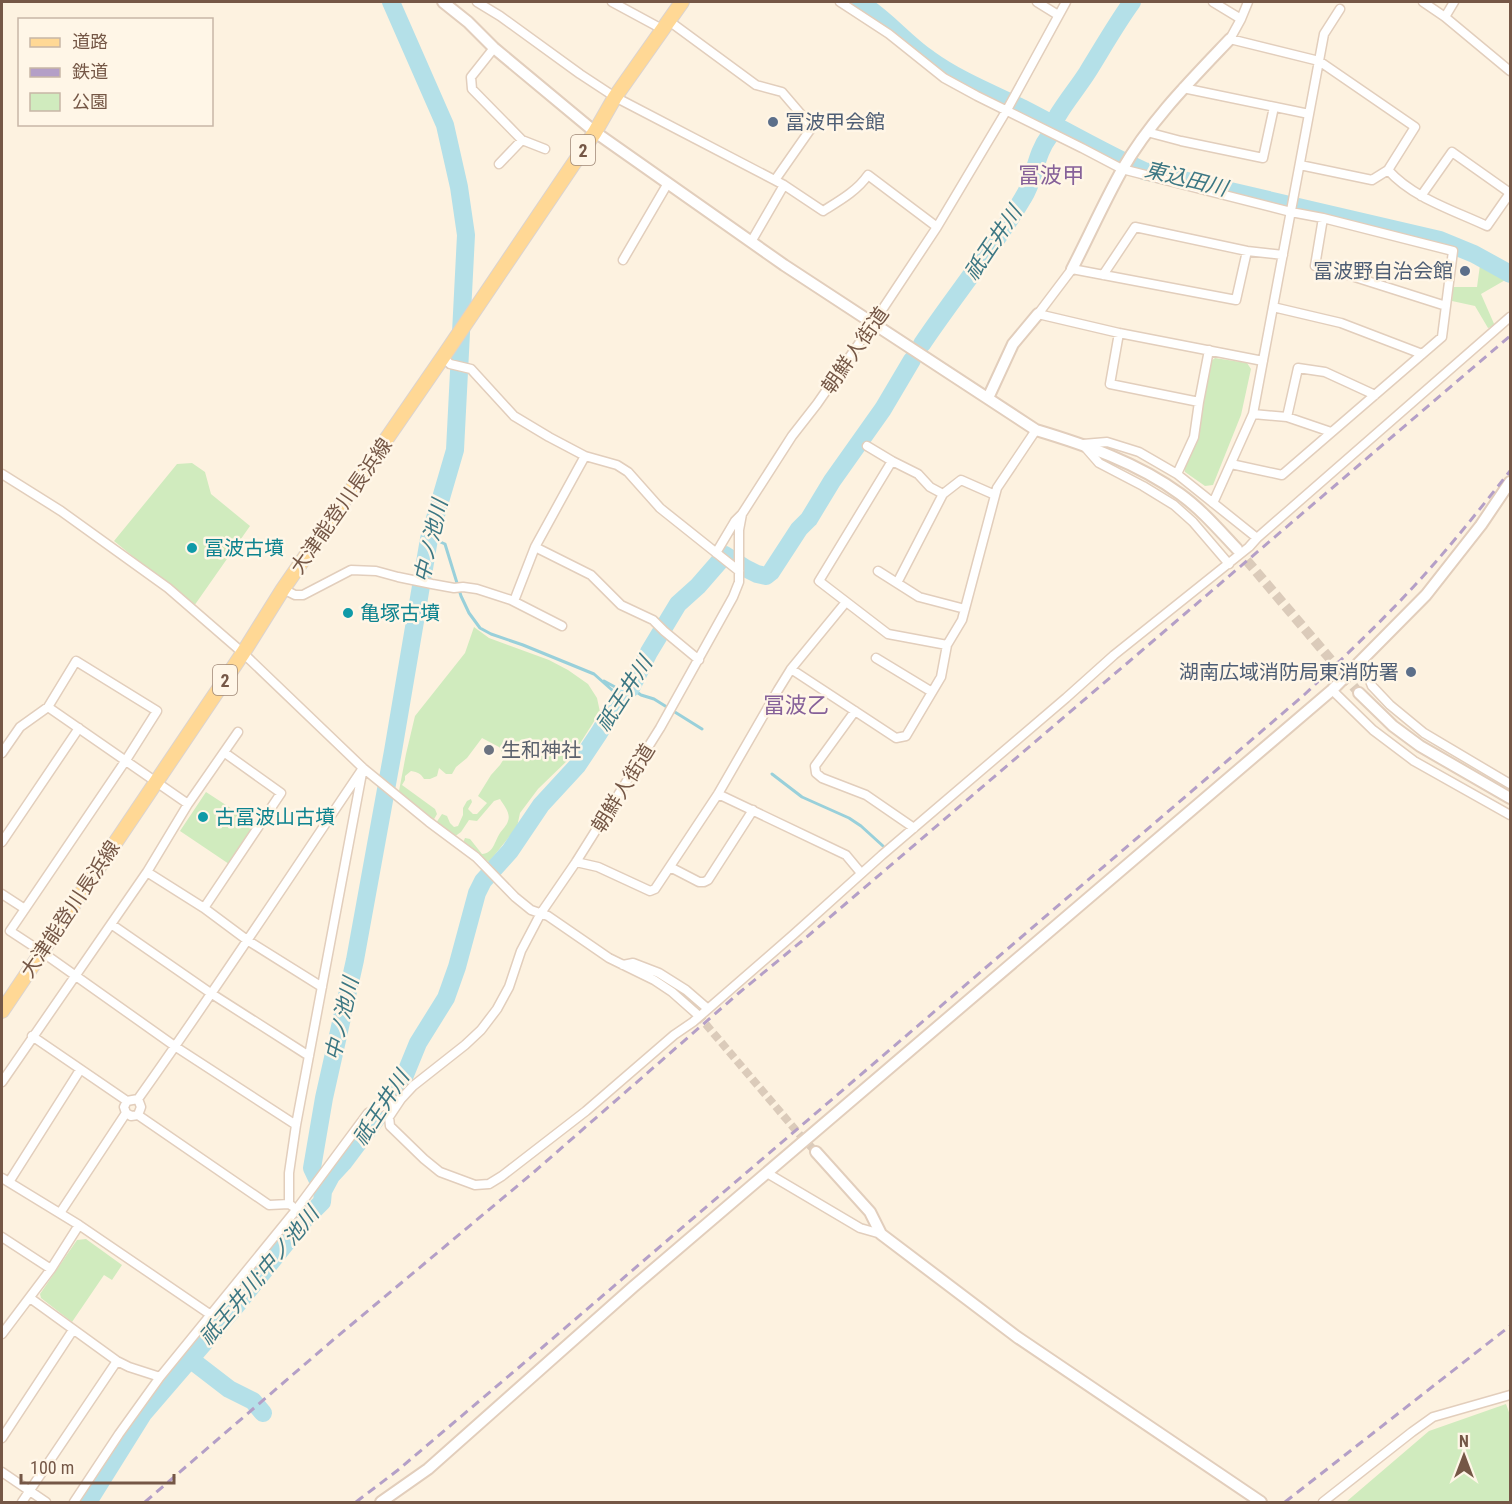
<svg xmlns="http://www.w3.org/2000/svg" width="1512" height="1504" font-family="'Roboto Condensed','Noto Sans JP',sans-serif">
	<rect width="100%" height="100%" fill="#fdf2e0"/>
	<path fill="#d0ebbe" d="M1480,265L1507,279L1481,294L1495,326L1488,328L1475,306L1452,301L1453,287H1477Z
		M1215,358L1247,363L1251,369L1241,415L1213,485L1205,486L1185,472L1184,464L1210,362Z
		M192,463L205,472L211,494L250,526L194,606L114,541L177,464Z
		M474,627L489,638L549,660L568,670L588,684L597,698L600,712L572,756L538,789L520,813L517,827L489,862L462,845L465,838L470,839L482,854C494,853 494,842 500,833C502,830 507,825 508,821C511,813 504,806 500,799L494,801L477,821L469,820L461,832L454,837L436,823L442,814L447,816L450,823L454,827L458,826L463,815V808L467,801L471,799L472,802L468,809L473,814H477L487,803L478,796L491,775L500,765L505,757L499,747L482,738L467,758L456,767L452,774H446L439,768L437,776L430,779H424C421,774 418,772 411,771L405,776V780L402,785L435,809L437,814L433,821L403,798L399,791L406,754L415,716L465,653Z
		M206,792L255,824L229,864L180,831Z
		M86,1239L122,1265L112,1280L104,1275L72,1322L41,1298L40,1294L77,1240Z
		M1506,1404L1510,1415V1502H1346L1429,1431Z"/>
	<g fill="none" stroke-linecap="round" stroke-linejoin="round">
		<path stroke="#99d0da" stroke-width="3" d="M429,539L436,540L445,544L461,596L469,613L480,628L491,634L523,645L594,674L612,690L622,694
			M604,681L615,687L618,691
			M631,688L641,695L654,699L702,729
			M772,774L802,797L849,818L861,826L883,846"/>
		<path stroke="#b4e0e8" stroke-width="18" d="M859,2C885,17 904,42 929,59C958,80 991,93 1022,108C1063,129 1102,152 1144,171L1440,240L1474,254L1510,274
			M1058,115C1067,100 1078,87 1087,73C1102,49 1116,24 1132,2
			M922,344C955,295 993,249 1023,198C1036,178 1034,156 1050,135
			M323,1191L312,1168L324,1098L355,960L393,751L429,539L455,450L466,235L459,187L445,125L391,2
			M190,1359L229,1389L253,1401L263,1413
			M88,1502L143,1414L236,1306L306,1218L322,1202L323,1191L331,1176L343,1163L400,1087L418,1043L446,998L457,967L477,893L483,881L510,851L541,805L577,766L599,733L622,694L631,688L649,652L678,604L698,586L725,555L745,568L757,574L766,576L771,572L799,529L809,519L832,481L883,409L912,360"/>
		<path stroke="#dbcbba" stroke-width="8" stroke-dasharray="8 4" stroke-linecap="butt" d="M698,1015L799,1134L816,1152"/>
		<path stroke="#dbcbba" stroke-width="10" stroke-dasharray="10 5" stroke-linecap="butt" d="M1237,549L1359,693"/>
		<defs>
			<path id="minor" d="M477,2L500,16L580,74L615,97L784,185L823,211C839,201 857,191 868,175L937,227
				M612,2L662,29
				M840,2L889,34L944,78L977,96L1082,148L1122,169L1291,212L1323,218L1453,251L1442,337L1282,475L1231,464
				M1037,2L1058,15
				M1213,2L1241,19
				M1248,2L1241,19L1230,39L1319,61L1415,127L1388,170C1413,198 1453,210 1487,226L1510,193L1452,152L1421,196
				M1423,2L1445,17L1510,71
				M1445,17L1454,2
				M669,21L756,85L782,92L812,127L775,180
				M494,48L471,77L472,89L522,140L545,149
				M1183,88L1309,114
				M1147,132L1181,141L1263,158L1274,107
				M499,164L522,140
				M1300,165L1372,180L1388,170
				M1323,218L1315,266L1339,272L1446,306
				M751,242L784,185
				M1247,251L1236,300L1072,269L1038,314L1119,333L1263,361
				M623,260L668,183
				M1103,275L1135,227L1247,251L1283,255
				M1273,307L1341,323L1422,354
				M1119,333L1110,384L1199,402L1209,350
				M443,357L450,364L471,369L514,416L549,437L585,456L617,465L628,472L660,508L739,571
				M1253,414L1287,417L1331,432
				M1287,417L1298,368L1325,372L1375,395
				M1083,444L1107,442L1139,452L1177,474L1257,538
				M867,446L892,461
				M1085,447L1099,463L1143,486L1174,505L1193,522L1229,564
				M2,474L61,511L168,588L243,653L363,768L429,822L476,857L515,897L531,910L548,916L609,958L654,980L672,992L698,1015
				M1177,474L1194,437L1199,402
				M943,494L930,487L918,474L892,461L819,581L888,634L947,645L962,620L997,488L1036,430
				M1213,503L1253,414L1324,34L1340,9
				M535,547L585,456
				M716,553L735,521L742,514
				M878,571L919,597L965,609
				M897,583L943,494L961,480L995,495
				M283,589L295,595H303L351,570L376,571L398,577L432,584L454,588L463,587L477,589L511,600L562,626
				M514,601L535,547L591,575L621,605L653,620L664,631L699,660
				M876,658L932,692
				M1362,660L1372,686L1390,705L1424,733L1510,784
				M791,669L896,738L906,736L941,677L947,645
				M1332,690L1373,730L1414,761L1510,815
				M48,707L76,661L157,711L126,760L10,931L42,952L176,1047L296,1125
				M855,711L815,766L816,773L822,778L866,795L914,828
				M2,753L20,727L48,707L188,804
				M718,794L846,855L861,873
				M2,842L79,728
				M576,862L598,867L650,891L655,889L718,794L778,690L791,669L846,602
				M670,867L699,882H704L708,880L753,810
				M147,872L204,908L247,940L322,987
				M2,894L25,909
				M204,908L281,793L225,753
				M111,924L212,994L309,1056
				M623,965L633,963L659,973L686,990L708,1009
				M32,1036L127,1101
				M2,1082L147,872L188,804L238,732
				M401,1099L389,1117L390,1126L424,1159L440,1172L475,1185L489,1184L502,1176L586,1111L674,1035L693,1022L793,935L882,855L1066,698L1114,655L1249,547L1257,538L1510,317
				M126,1113L131,1116L138,1115L141,1107L138,1099
				M138,1115L269,1205L289,1204L292,1206
				M767,1173L860,1228L881,1234
				M2,1178L79,1225L211,1315
				M9,1182L80,1070
				M289,1204V1173L296,1125L362,773
				M60,1213L126,1113L124,1107L127,1101L138,1099C215,991 288,879 363,768
				M2,1237L51,1269
				M30,1298L117,1361L129,1367L160,1377
				M2,1334L51,1269L79,1225
				M2,1438L73,1330
				M2,1472L46,1502
				M22,1502L117,1361
				M74,1502L119,1434L160,1377L296,1210L368,1113L378,1108L401,1099L413,1086L465,1045L481,1030L497,1009L509,987L521,951L541,913L576,862L660,728L733,597L739,582V530L742,514L792,436L817,404L878,316L937,227L1008,108L1066,2
				M1323,1502L1412,1432L1433,1417L1510,1395"/>
			<path id="tertiary" d="M443,2L468,22L494,48L595,132L784,265L1036,430C1086,445 1138,463 1180,494C1202,510 1219,530 1237,549
				M1072,269C1089,236 1104,202 1122,170C1150,121 1191,80 1230,39
				M988,398L1013,344L1038,314
				M1359,693L1393,726L1420,746L1510,798
				M816,1152L870,1212L881,1234L1017,1337L1261,1502
				M381,1502L428,1469L633,1287L1332,690L1426,595L1481,525L1510,482"/>
			<path id="primary" d="M2,1011L243,653L283,589L443,357L595,132L615,97L682,2"/>
		</defs>
		<use href="#minor" stroke="#e2cebc" stroke-width="11"/>
		<use href="#tertiary" stroke="#e2cebc" stroke-width="14"/>
		<use href="#primary" stroke="#dbd3cf" stroke-width="16"/>
		<use href="#minor" stroke="#fff" stroke-width="8"/>
		<use href="#tertiary" stroke="#fff" stroke-width="10"/>
		<use href="#primary" stroke="#ffd895" stroke-width="14"/>
		<path stroke="#b49fc7" stroke-width="3" stroke-dasharray="9 6" stroke-linecap="butt" d="M145,1502L333,1340L534,1172L740,992L802,941L1510,336
			M356,1502L398,1470L544,1346L1304,695C1342,659 1380,623 1416,584C1449,548 1480,509 1510,471
			M1285,1502L1510,1326"/>
	</g>
	<g fill="#5c6f8a" stroke="#fff6e7" stroke-width="2">
		<circle cx="773" cy="122" r="6"/>
		<circle cx="1465" cy="271" r="6"/>
		<circle cx="1411" cy="672" r="6"/>
	</g>
	<g fill="#0f9aa8" stroke="#fff6e7" stroke-width="2">
		<circle cx="192" cy="548" r="6"/>
		<circle cx="348" cy="613" r="6"/>
		<circle cx="203" cy="817" r="6"/>
	</g>
	<circle fill="#6b7280" stroke="#fff6e7" stroke-width="2" cx="489" cy="750" r="6"/>
	<g text-anchor="middle" dominant-baseline="central" stroke-width="5" stroke-linejoin="round" paint-order="stroke">
		<g fill="#fff6e7" stroke="#9e8776" stroke-width="1.5">
			<rect x="571" y="135" width="24" height="30" rx="4.5"/>
			<rect x="213" y="665" width="24" height="30" rx="4.5"/>
		</g>
		<g font-size="18" font-weight="bold" fill="#755746">
			<text x="583" y="150">2</text>
			<text x="225" y="680">2</text>
		</g>
		<g font-size="20" fill="#4e5e75" stroke="#fff6e7" text-anchor="end">
			<text x="785" y="122" text-anchor="start">冨波甲会館</text>
			<text x="1453" y="271">冨波野自治会館</text>
			<text x="1399" y="672">湖南広域消防局東消防署</text>
		</g>
		<g font-size="20" fill="#755746" stroke="#fff6e7">
			<text transform="translate(855 350) rotate(-55)">朝鮮人街道</text>
			<text transform="translate(341 506) rotate(-55)">大津能登川長浜線</text>
			<text transform="translate(623 788) rotate(-58)">朝鮮人街道</text>
			<text transform="translate(70 909) rotate(-56)">大津能登川長浜線</text>
		</g>
		<g font-size="20" fill="#0d838f" stroke="#fff6e7" text-anchor="start">
			<text x="204" y="548">冨波古墳</text>
			<text x="360" y="613">亀塚古墳</text>
			<text x="215" y="817">古冨波山古墳</text>
		</g>
		<g font-size="20" fill="#5b616d" stroke="#fff6e7" text-anchor="start">
			<text x="501" y="750">生和神社</text>
		</g>
		<g font-size="21" font-style="italic" fill="#3c7783" stroke="#fff6e7">
			<text transform="translate(1186 179) rotate(14)">東込田川</text>
			<text transform="translate(993 243) rotate(-56)">祇王井川</text>
			<text transform="translate(431 541) rotate(-77)">中ノ池川</text>
			<text transform="translate(624 694) rotate(-57)">祇王井川</text>
			<text transform="translate(342 1019) rotate(-77)">中ノ池川</text>
			<text transform="translate(381 1108) rotate(-57)">祇王井川</text>
			<text transform="translate(259 1276) rotate(-50)">祇王井川;中ノ池川</text>
		</g>
		<g font-size="22" fill="#866199" stroke="#fff6e7">
			<text x="1051" y="175">冨波甲</text>
			<text x="796" y="705">冨波乙</text>
		</g>
	</g>
	<rect width="1512" height="1504" fill="none" stroke="#755746" stroke-width="6"/>
	<rect x="18" y="18" width="195" height="108" fill="#fff6e7" stroke="#c8b6a7" stroke-width="1.5"/>
	<rect x="30" y="38" width="30" height="9" fill="#ffd895" stroke="#c8b6a7" stroke-width="1.5"/>
	<text x="72" y="48" font-size="18" fill="#755746">道路</text>
	<rect x="30" y="68" width="30" height="9" fill="#b49fc7" stroke="#c8b6a7" stroke-width="1.5"/>
	<text x="72" y="78" font-size="18" fill="#755746">鉄道</text>
	<rect x="30" y="93" width="30" height="18" fill="#d0ebbe" stroke="#c8b6a7" stroke-width="1.5"/>
	<text x="72" y="108" font-size="18" fill="#755746">公園</text>
	<g transform="translate(1464 1456)" stroke="#fff6e7" stroke-width="4.5" paint-order="stroke">
	<path d="M0-4.5L10 22L0 15L-10 22Z" fill="#755746"/>
	<text y="-9" font-size="16" font-weight="bold" text-anchor="middle" fill="#755746">N</text>
	</g>
	<path d="M21 1474v9h153v-9" fill="none" stroke="#755746" stroke-width="3"/>
	<text x="30" y="1474" font-size="18" fill="#755746" stroke="#fff6e7" stroke-width="4.5" paint-order="stroke">100 m</text>
</svg>
